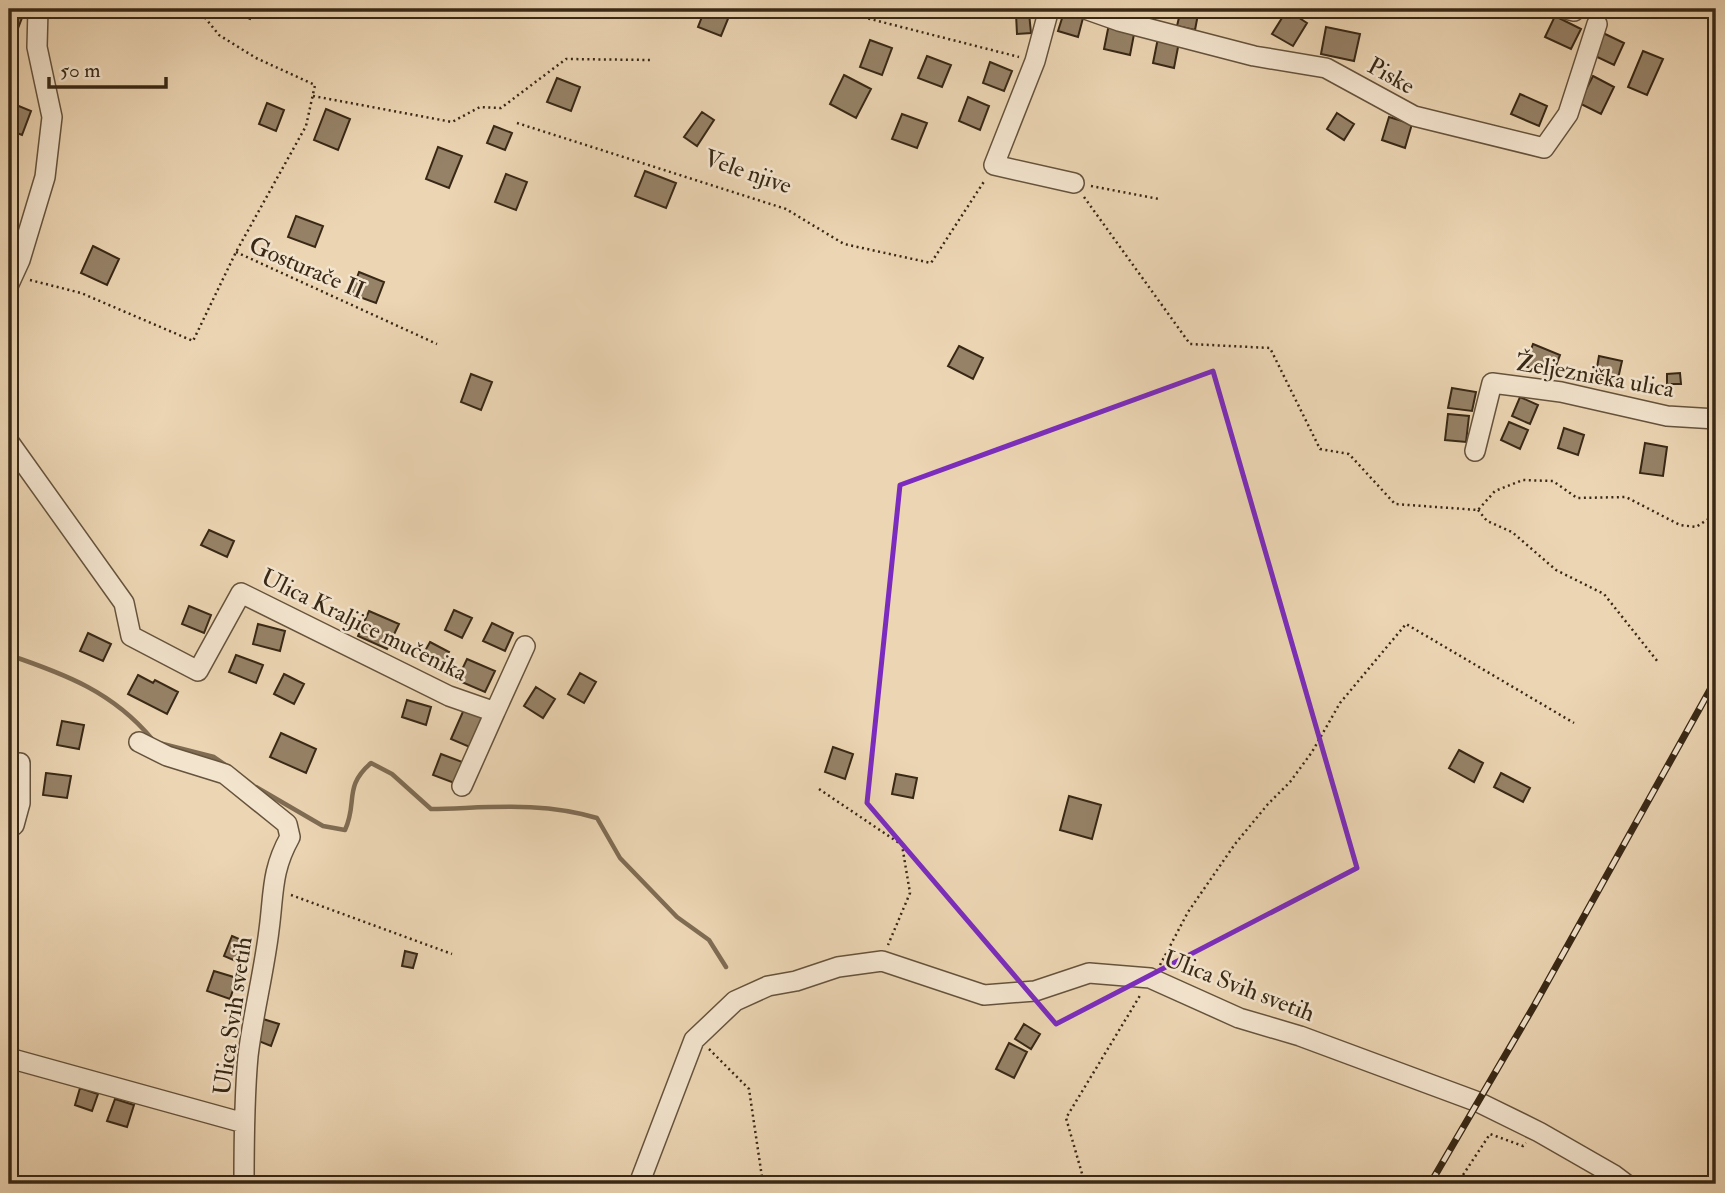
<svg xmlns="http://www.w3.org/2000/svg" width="1725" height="1193" font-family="'IM FELL Double Pica',serif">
	<rect width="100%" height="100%" fill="#ecd5b3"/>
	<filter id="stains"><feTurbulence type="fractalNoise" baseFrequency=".00286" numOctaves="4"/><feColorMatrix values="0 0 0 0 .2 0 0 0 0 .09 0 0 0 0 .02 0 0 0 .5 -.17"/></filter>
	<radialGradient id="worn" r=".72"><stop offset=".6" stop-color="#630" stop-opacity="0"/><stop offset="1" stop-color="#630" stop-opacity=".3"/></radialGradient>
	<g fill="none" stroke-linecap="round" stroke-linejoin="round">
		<path stroke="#7f6c53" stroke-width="4.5" d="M9,655C65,674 113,692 152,739
			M159,743L214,757L227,766
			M256,787L323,826L345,830C358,802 343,787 371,763L392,774L431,809C488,808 540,801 597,818L620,858L677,917L709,940L726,967"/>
	</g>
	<path fill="#968267" stroke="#382815" stroke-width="2" d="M9,9L25,10L17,31L9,28Z
		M229,9H255L250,19Z
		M705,9H732L721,36L698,27Z
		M1181,9H1199L1195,30L1177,26Z
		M1287,10L1307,23L1293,46L1272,34Z
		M1064,12L1083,18L1078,37L1058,31Z
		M1029,13L1031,33L1017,34L1016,14Z
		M1555,16L1581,29L1571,49L1545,37Z
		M1109,24L1135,29L1130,55L1104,49Z
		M1326,27L1360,34L1354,61L1321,54Z
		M1603,33L1624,43L1614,65L1593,55Z
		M1158,38L1179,42L1174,68L1153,63Z
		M870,40L892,48L882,75L860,67Z
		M1643,51L1663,59L1647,95L1628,87Z
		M927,56L951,65L942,87L918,78Z
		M990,62L1012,71L1004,91L983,83Z
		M844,75L871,89L856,118L830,104Z
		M1593,76L1614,87L1601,114L1579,103Z
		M557,78L580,87L571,111L547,102Z
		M1520,94L1547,106L1539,126L1511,114Z
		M968,97L989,106L980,130L959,121Z
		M9,102L31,111L22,135L9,130Z
		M267,103L284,110L276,131L259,124Z
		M326,109L350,119L338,150L314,140Z
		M702,112L714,120L697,146L684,137Z
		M1337,113L1354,124L1344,140L1327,129Z
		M902,114L927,123L917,148L892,139Z
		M1389,117L1412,124L1405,148L1382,140Z
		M494,126L512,133L505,150L487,143Z
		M438,147L462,156L449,188L426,179Z
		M645,171L676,183L666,208L635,196Z
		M506,174L527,182L516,210L495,202Z
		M296,216L323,226L315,247L288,237Z
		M93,246L119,259L107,285L81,273Z
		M359,272L384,282L376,303L351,294Z
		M1533,344L1560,355L1552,376L1525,366Z
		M959,346L983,358L973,379L948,366Z
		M1599,356L1622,361L1617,383L1595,379Z
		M1680,373L1681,384H1667V374Z
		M471,374L492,382L481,410L461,402Z
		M1452,388L1476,392L1472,411L1448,408Z
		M1520,397L1538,405L1530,424L1512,416Z
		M1448,414L1469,416L1466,442L1445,440Z
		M1509,422L1528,430L1520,449L1501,440Z
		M1564,428L1584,435L1578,455L1558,448Z
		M1645,443L1667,447L1663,476L1640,473Z
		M209,530L234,541L227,557L201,545Z
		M189,606L211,615L204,633L182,624Z
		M454,610L472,618L462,638L445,630Z
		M369,611L399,624L387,649L358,636Z
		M492,623L513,633L505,651L483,641Z
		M258,624L285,631L280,651L253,644Z
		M88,633L111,644L103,661L80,651Z
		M430,642L449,652L439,670L420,660Z
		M236,655L263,665L256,683L229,672Z
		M467,659L495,671L485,692L457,680Z
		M580,673L596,682L584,703L568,694Z
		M284,674L304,684L294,704L274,694Z
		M138,675L153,683L155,680L178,692L167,714L128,694Z
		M536,687L555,699L543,718L524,706Z
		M407,700L431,707L426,725L402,717Z
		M465,707L486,716L472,748L451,739Z
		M62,721L84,725L79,749L57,745Z
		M281,733L316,749L306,773L270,757Z
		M833,747L853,754L845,779L825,772Z
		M1459,750L1483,763L1474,782L1449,768Z
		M441,754L465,763L457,784L433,775Z
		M46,773L71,776L67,798L43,795Z
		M1501,773L1530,788L1523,802L1494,787Z
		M896,774L917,778L913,798L892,794Z
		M1069,796L1101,805L1092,839L1060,830Z
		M232,936L246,942L238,962L224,956Z
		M405,951L417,954L413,968L402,966Z
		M214,971L237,978L230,999L207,991Z
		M263,1019L279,1024L271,1046L256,1040Z
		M1024,1024L1040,1034L1031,1049L1015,1039Z
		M1009,1043L1027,1052L1014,1078L996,1069Z
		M80,1088L98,1094L92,1111L75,1105Z
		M115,1099L134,1105L127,1127L107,1121Z"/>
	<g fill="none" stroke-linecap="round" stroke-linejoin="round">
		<defs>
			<path id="minor" d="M1049,9L1035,61L994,165L1074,183
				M1085,9L1119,21L1254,56L1326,68L1414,116L1544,148L1568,114L1597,24
				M1566,9L1574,11
				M9,284L20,260L45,177L52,117L37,47L38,9
				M9,442L124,603L131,636L198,671L241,593L449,696L495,712L525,646
				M1475,451L1492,383L1561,392L1667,416L1716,419
				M139,742L167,756L225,774L287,824L290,837C271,871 274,893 269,930C264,972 253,1014 248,1056C244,1099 244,1142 244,1184
				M462,786L495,712
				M9,829L14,825L20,803V763
				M9,1058L244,1123
				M639,1184L694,1040L735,1001L768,986L796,981L838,967L882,961L984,995L1035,991L1089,973L1150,978L1239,1018L1300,1036L1478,1102L1539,1132L1614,1175L1626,1184"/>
		</defs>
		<use href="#minor" stroke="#65533c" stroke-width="22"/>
		<path stroke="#382815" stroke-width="2.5" stroke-dasharray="2 3.5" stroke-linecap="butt" d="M831,9L1019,57
			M313,96L452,122L480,107L501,108L566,59L651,60
			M517,123L786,209L844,244L931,263L985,180
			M1091,186L1159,199
			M1084,197L1190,344L1270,348L1320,449L1349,454L1395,504L1478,510L1495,491L1523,480L1553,481L1577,498L1626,497L1680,525L1696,527L1716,514
			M236,252L437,344
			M30,280L81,293L193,341L236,252L306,126L315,85L256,58L219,35L198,9
			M1478,510L1487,521L1512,532L1556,570L1604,594L1658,662
			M819,789L902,845L910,893L888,945
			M291,895L452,954
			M1160,965L1188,912L1235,844L1268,804L1290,782L1312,752L1340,703L1406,624L1574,723
			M709,1049L749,1089L763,1184
			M1085,1184L1066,1118L1141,994
			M1457,1184L1490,1134L1523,1146L1526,1143"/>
		<use href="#minor" stroke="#f3e4ce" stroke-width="19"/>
		<defs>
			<path id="rail" d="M1430,1184L1534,1006L1716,679"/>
		</defs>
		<use href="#rail" stroke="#382815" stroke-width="7"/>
		<use href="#rail" stroke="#f3e4ce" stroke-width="4.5" stroke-dasharray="13" stroke-linecap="butt"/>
	</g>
	<path fill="none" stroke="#7b2cbf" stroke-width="5" stroke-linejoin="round" d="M1213,371L1357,868L1056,1024L867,803L900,485Z"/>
	<g text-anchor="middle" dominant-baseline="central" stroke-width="5" stroke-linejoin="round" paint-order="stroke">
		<g font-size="24" fill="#382815" stroke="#f3e4ce">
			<text transform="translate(1391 76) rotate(29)">Piske</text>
			<text transform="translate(748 172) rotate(19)">Vele njive</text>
			<text transform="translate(307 268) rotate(23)">Gosturače II</text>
			<text transform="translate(1595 376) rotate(10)">Željeznička ulica</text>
			<text transform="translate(364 625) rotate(26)">Ulica Kraljice mučenika</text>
			<text transform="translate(1239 986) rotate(21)">Ulica Svih svetih</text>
			<text transform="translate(233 1016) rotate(-82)">Ulica Svih svetih</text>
		</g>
	</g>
	<rect width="1725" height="1193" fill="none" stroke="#ecd5b3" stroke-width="35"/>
	<rect x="10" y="10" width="1704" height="1172" fill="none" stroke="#382815" stroke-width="3.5"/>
	<rect x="18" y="18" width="1690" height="1158" fill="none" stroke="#382815" stroke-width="2"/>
	<path d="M49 77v10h117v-10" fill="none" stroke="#382815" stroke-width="3.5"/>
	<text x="60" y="77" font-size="21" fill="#382815" stroke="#f3e4ce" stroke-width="5" paint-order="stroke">50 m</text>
	<rect width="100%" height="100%" filter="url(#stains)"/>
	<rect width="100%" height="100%" fill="url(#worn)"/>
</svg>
